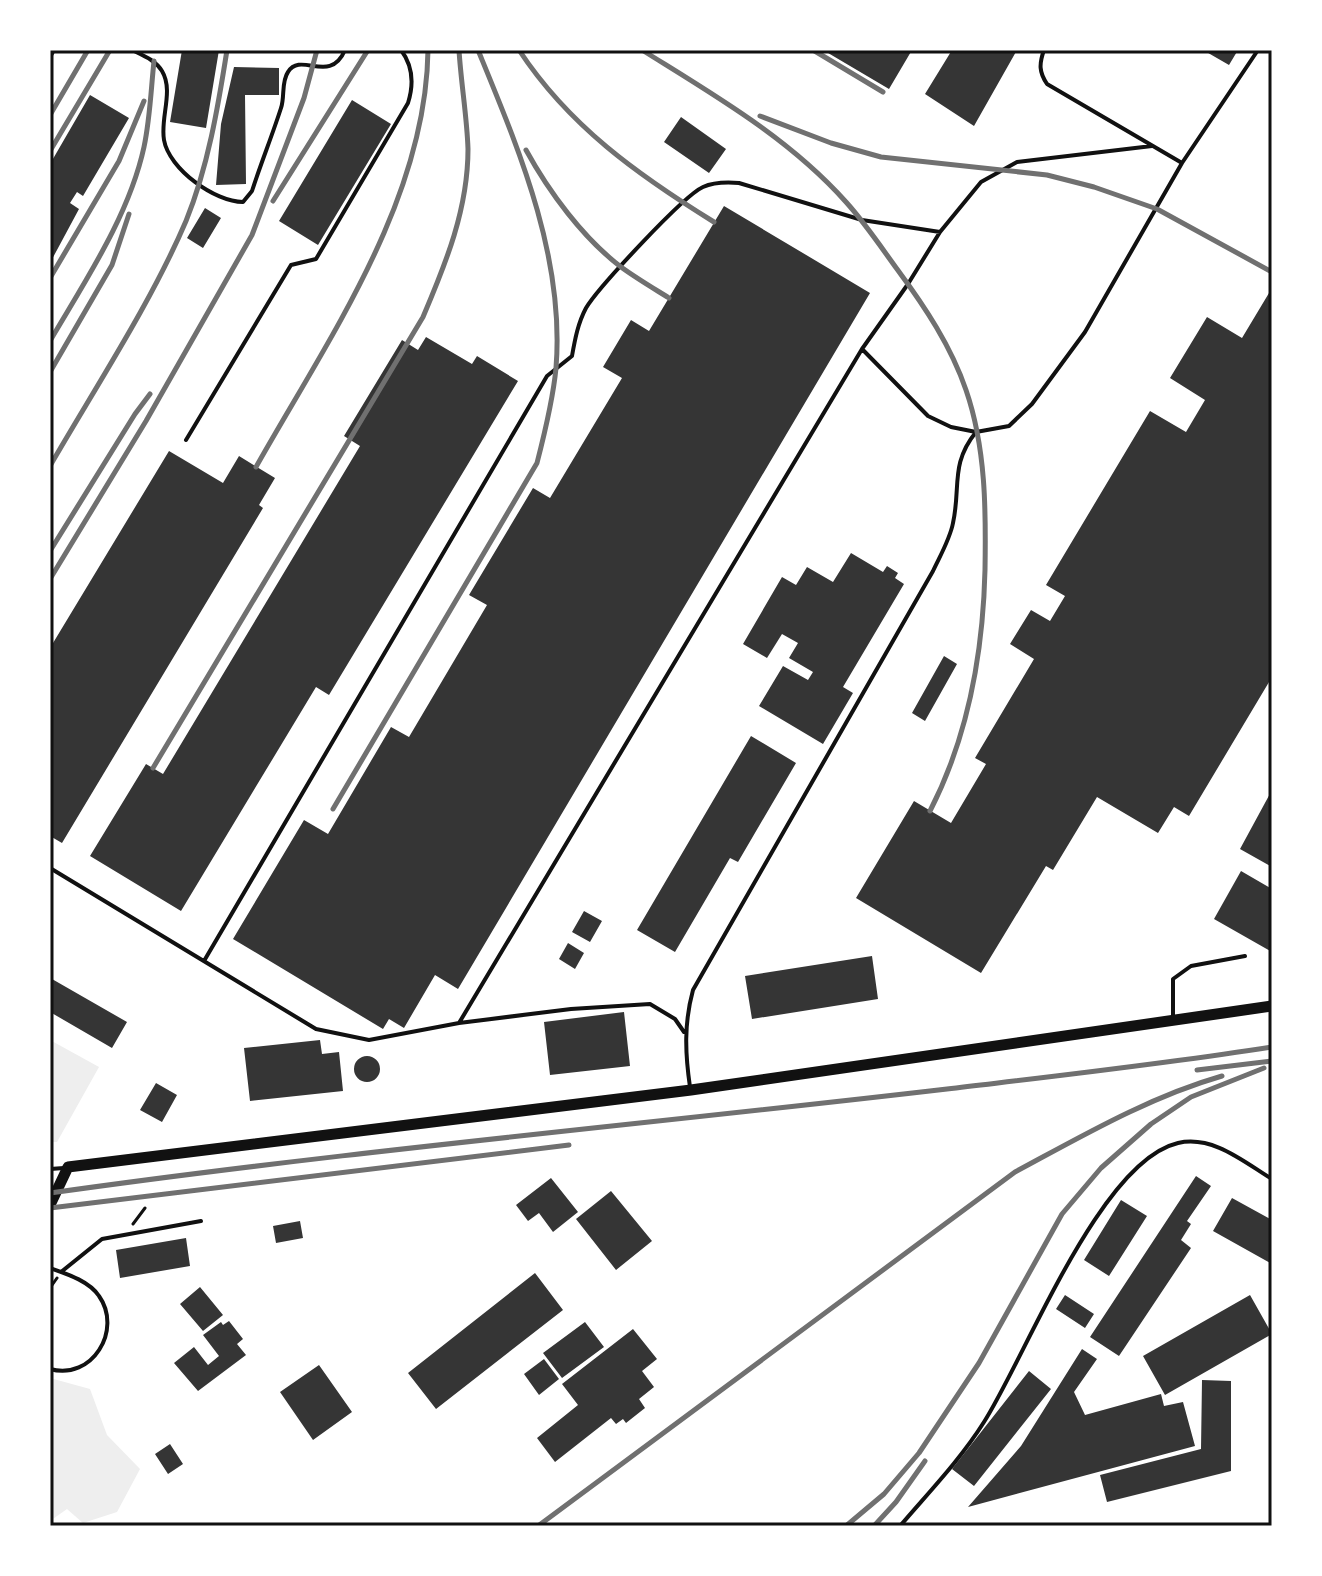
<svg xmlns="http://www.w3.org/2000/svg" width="1322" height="1576" font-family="'IBM Plex Serif',serif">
	<rect width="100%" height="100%" fill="#fff"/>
	<path fill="#eee" d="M50,1040L99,1067L57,1142H50Z
		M50,1378L90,1389L107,1435L140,1469L117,1512L83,1523L67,1509L50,1521Z"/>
	<path fill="#353535" d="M182,50H219L206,128L170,122Z
		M823,50H912L889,89Z
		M952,50H1017L974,126L925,94Z
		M1203,50H1238L1229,65Z
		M234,67L279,68V95H245L246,184L216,185L221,124Z
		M90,95L129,118L83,196L77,192L70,203L79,209L50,263V164Z
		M352,100L391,124L318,245L279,221Z
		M681,117L726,149L709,173L664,142Z
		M724,206L870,293L458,989L435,975L404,1028L389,1019L383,1029L233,939L304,820L328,834L391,727L409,737L487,605L469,595L533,488L550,498L622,378L603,367L631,320L649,331Z
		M205,208L221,218L203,248L187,238Z
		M1272,288V677L1189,816L1174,807L1158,833L1097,797L1053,870L1046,866L981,973L856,898L914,801L951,823L986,764L975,758L1034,659L1010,644L1031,610L1050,621L1065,596L1046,585L1150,411L1186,432L1205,400L1170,378L1207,317L1242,338Z
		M426,337L472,364L477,356L518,381L329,695L316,687L181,911L90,856L146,764L163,774L360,446L344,436L402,340L418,350Z
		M169,451L223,483L239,456L275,478L259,505L263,508L62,843L50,836V648Z
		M851,553L883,572L887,566L898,573L895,578L904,584L843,687L853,693L823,744L759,706L783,666L808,680L813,672L789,658L798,643L782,634L767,658L743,644L782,577L796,585L807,567L833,582Z
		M944,656L957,664L925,721L912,713Z
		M751,736L796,763L738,862L730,858L675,952L637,930Z
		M1272,790V867L1240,849Z
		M1241,871L1272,889V952L1214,919Z
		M584,911L602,921L590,942L572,932Z
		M568,943L584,953L575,969L559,959Z
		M872,956L878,999L752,1019L745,976Z
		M52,979L127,1022L112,1048L50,1012Z
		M624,1012L630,1066L550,1075L544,1022Z
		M320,1040L322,1054L339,1052L343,1091L250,1101L244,1048Z
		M354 1069a13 13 0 1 1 26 0a13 13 0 1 1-26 0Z
		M156,1083L177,1095L162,1122L140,1110Z
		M1196,1176L1211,1186L1187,1221L1191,1224L1181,1240L1191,1248L1119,1356L1090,1337Z
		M551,1178L578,1212L553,1232L539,1213L528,1221L516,1205Z
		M611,1191L652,1241L616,1270L576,1219Z
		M1232,1198L1272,1220V1264L1213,1231Z
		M1121,1200L1147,1216L1109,1276L1084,1260Z
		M300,1221L303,1238L276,1243L273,1226Z
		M186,1238L190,1266L120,1278L116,1250Z
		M535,1273L563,1310L436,1409L408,1373Z
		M200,1287L223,1315L203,1331L180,1304Z
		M1065,1295L1094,1314L1085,1328L1056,1309Z
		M1250,1295L1272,1334L1165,1395L1143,1356Z
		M229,1321L243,1339L237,1344L246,1355L198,1391L174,1363L194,1347L208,1365L219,1356L203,1335L221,1322L223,1325Z
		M585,1322L604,1347L562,1378L543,1353Z
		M633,1329L657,1359L642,1371L654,1387L639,1399L645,1408L626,1423L623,1419L616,1424L611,1418L555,1462L537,1438L578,1405L562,1384Z
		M1082,1349L1097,1359L1074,1392L1085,1415L1161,1394L1164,1406L1183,1402L1195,1446L968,1507L1021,1446Z
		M544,1359L559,1379L539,1395L524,1374Z
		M319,1365L352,1412L313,1440L280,1392Z
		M1029,1371L1051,1389L974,1486L952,1469Z
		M1202,1380L1231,1381V1471L1107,1502L1100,1475L1201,1449Z
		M170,1444L183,1464L168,1474L155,1454Z"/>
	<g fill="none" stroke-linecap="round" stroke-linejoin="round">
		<path stroke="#111" stroke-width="3" d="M133,1224L145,1208
			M50,1288L57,1278"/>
		<path stroke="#111" stroke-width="4" d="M132,50C144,56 155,60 162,71C174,91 160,118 164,140C169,169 215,202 243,202L252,191C261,163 272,136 281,108C285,97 281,82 288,72C301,51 330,85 345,50
			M1044,50C1039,64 1039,72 1047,84L1182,163
			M50,57L54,50
			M863,350L928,416L951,427L976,432L1009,426L1032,404L1085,332L1182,163L1258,50
			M186,440L291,265L316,259L408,103C414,84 413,66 401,50
			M50,868L316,1029L369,1040L459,1023L862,349L908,284L940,232L981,182L1017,162L1152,146
			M204,961L547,376L572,356C575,339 578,323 586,308C598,288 683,196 703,187C714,182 727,182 739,183L862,220L940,232
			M1173,1019V979L1191,966L1245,956
			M459,1023L571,1009L650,1004L675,1019L684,1032
			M690,1087C685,1053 684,1023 693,990L933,571C940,556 950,539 953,523C961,487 950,464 976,432
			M50,1169L64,1168
			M50,1268C67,1274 89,1281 99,1296C123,1330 92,1381 50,1369
			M61,1272L102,1239L201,1221
			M900,1526C929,1492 960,1460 984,1422C1026,1356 1100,1161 1178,1143C1213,1135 1244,1162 1272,1179"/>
		<path stroke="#111" stroke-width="11" d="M50,1205L68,1167L691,1090L1272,1006"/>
		<path stroke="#707070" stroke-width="5" d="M519,50C569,126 638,175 714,222
			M642,50C714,95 789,138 846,202C865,223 881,247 897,269C925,307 951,346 966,390C986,448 986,511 985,570C983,653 968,737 930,811
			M813,50L883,92
			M50,115L88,50
			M760,116L831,143L881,157L1047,175L1094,187L1157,209L1272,272
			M526,150C549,192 583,238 621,267C636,278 653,288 669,298
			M50,151L110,50
			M273,201L368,50
			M50,278L119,161L144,101
			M50,341C85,281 129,216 144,147C150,119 151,89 154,61
			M50,372L112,265L129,214
			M50,466C95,388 151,303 186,221C208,167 218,107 227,50
			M256,467C328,339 426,201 428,50
			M50,551L135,414L150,394
			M50,579L146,421L252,235L304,98L317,50
			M153,768L423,317C446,263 468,209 468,149C467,117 461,83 459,50
			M333,809L537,463C545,432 553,400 556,368C565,257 519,150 478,50
			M1197,1070L1272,1061
			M50,1193C348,1151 648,1124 947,1089C1056,1076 1164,1064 1272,1047
			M50,1208L569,1145
			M538,1526L1015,1172C1082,1136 1149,1097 1222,1076
			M846,1526L884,1494L919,1453L979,1363L1062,1214L1101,1168L1151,1124L1191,1097L1264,1068
			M874,1526L896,1502L925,1461"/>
	</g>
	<rect width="1322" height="1576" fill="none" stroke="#ffffff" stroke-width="104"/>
	<rect x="52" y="52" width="1218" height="1472" fill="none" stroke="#111" stroke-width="3"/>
</svg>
